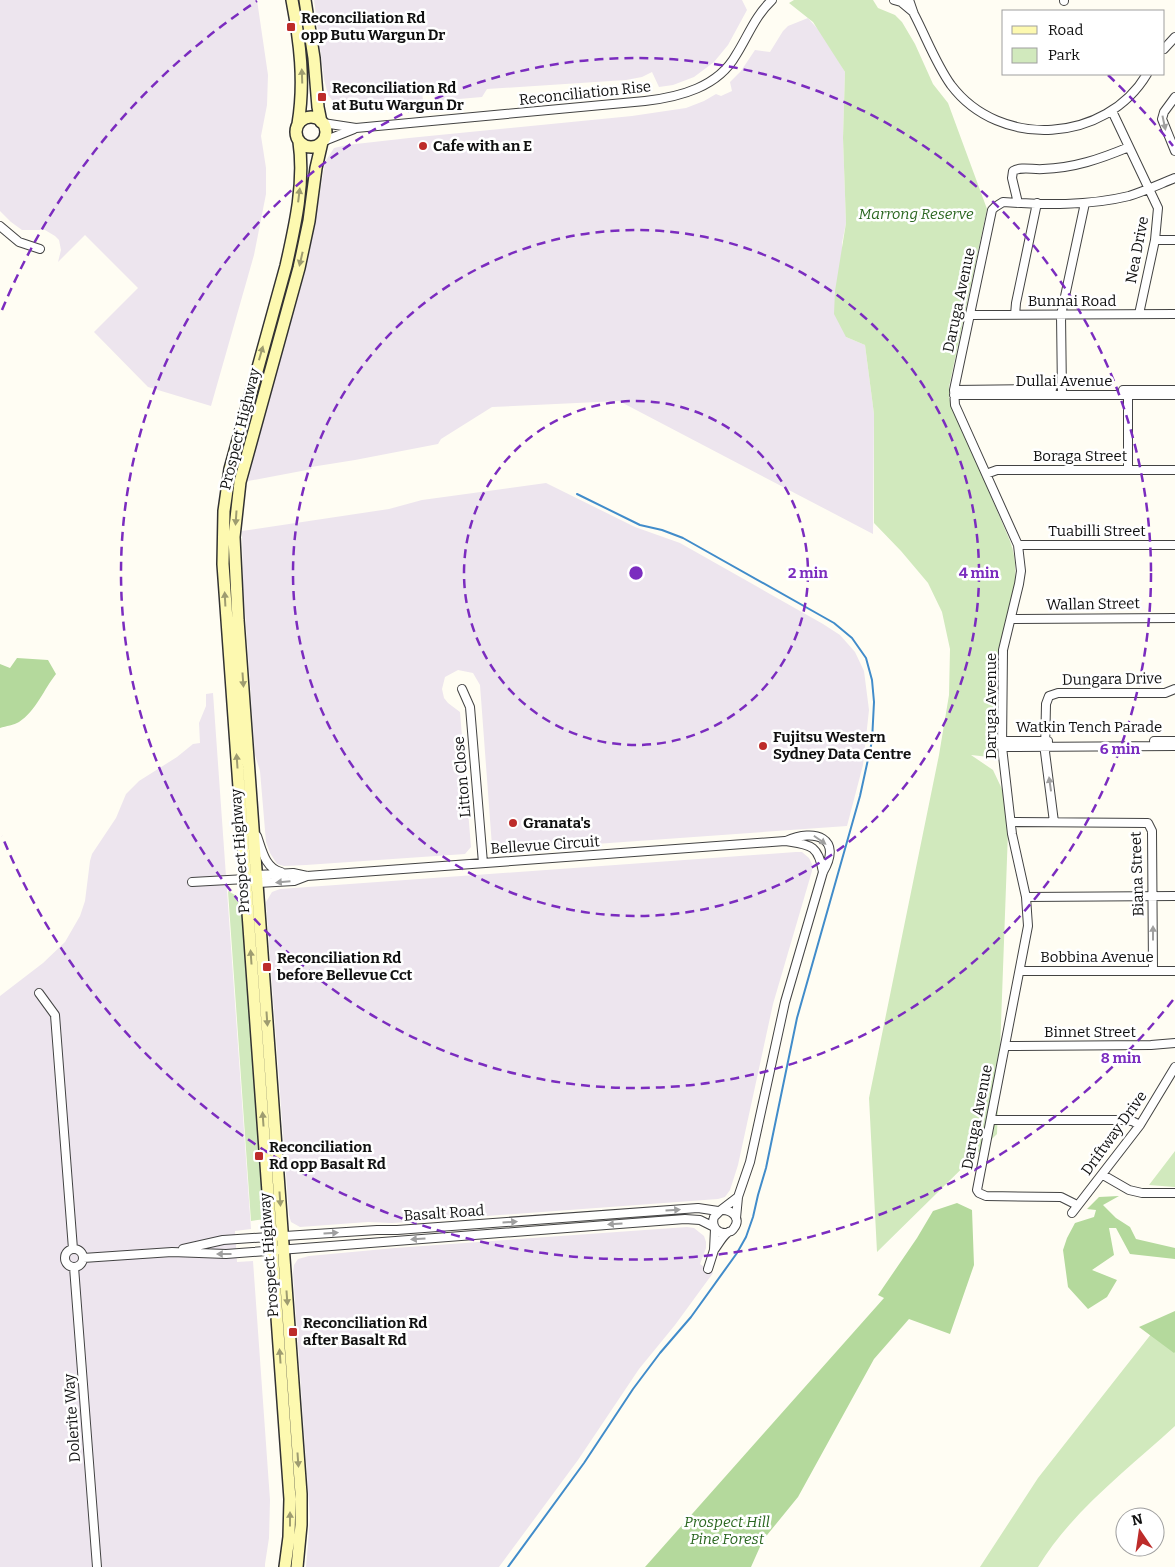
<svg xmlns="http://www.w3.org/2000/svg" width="1175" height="1567" font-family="Bitter,serif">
	<rect width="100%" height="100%" fill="#fffdf3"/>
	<path fill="#ede5ee" d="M0,0H257L268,75L267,105L261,136L266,168V194L254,255L211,406L148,387L94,332L138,288L85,235L58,262L61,250L59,240L55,236L45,230H22L11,222L0,211Z
		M314,0H742L747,10L728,45L714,62L694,77L673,85L659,87L652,72L642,77L626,80L487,89L482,97L436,101L434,87L422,89L423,102L340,110L328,95L324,79Z
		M808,18L823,35L845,72L843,138L846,223L842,243L846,337L865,345L874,414L873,534L619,401L492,407L441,439L438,444L355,460L311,467L312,469L248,481L261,426L304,275L312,240L325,162L334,148L347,145L409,138L632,116L686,108L704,101L716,94L721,96L732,91L730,82L741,71L755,50L770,52L783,31L788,26Z
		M546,483L635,527L680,543L823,624L840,635L855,652L864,671L869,710L863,765L847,826L499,851L492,846L480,685L473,673L458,670L445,677L442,689L444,698L448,703L460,712L471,847L465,854L306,865L284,866L277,864L270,853L266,842L260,771L255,755L243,583L242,531L389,509L422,500Z
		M213,693L251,1229L235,1231L237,1262L253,1261L270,1500L269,1538L265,1564V1567H0V996L43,963L65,942L80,916L85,901L90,861L92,854L116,818L126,794L139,781L177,757L193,744L200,743L199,723L206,706V694Z
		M796,852H802L809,858L812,864V871L773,1004L738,1165L730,1190L725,1197L718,1199L392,1223L368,1222L300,1227L291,1222L289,1215L266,902L272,892L280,889Z
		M687,1227L694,1228L704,1236L706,1242V1248L700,1264L713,1273L675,1325L639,1369L578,1460L499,1567H306L310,1518L293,1273L294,1265L298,1259L309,1256L395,1248Z"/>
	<path fill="#d1e9bd" d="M794,0H873L878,8L895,15L902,22L915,44L933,84L948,103L987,209L949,387V398L1010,541C1026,584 1002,619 998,662C995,693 998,727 999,758L971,755L993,770L1009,804L997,1134L877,1252L869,1098L939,755L949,695L950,649L942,612L928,583L901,551L874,523V414L865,345L846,337L834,314L835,291L846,223L843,138L845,72L813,22L789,3Z
		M228,891L235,895L243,904L265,1219L251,1221Z
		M1175,1151V1187L1149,1185Z
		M1175,1317V1426C1127,1470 1072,1511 1038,1567H980L1038,1478L1159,1324Z"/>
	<path fill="#b4d99c" d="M17,658L48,660L56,674C44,689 36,711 19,722C14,725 6,726 0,728V664L10,668Z
		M1119,1196L1103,1205L1116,1218L1130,1227L1136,1239L1175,1248V1259L1130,1254L1116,1228H1109L1114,1255L1092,1270L1117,1280L1107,1297L1088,1309L1068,1287L1063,1250L1067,1238L1075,1223L1094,1217L1096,1210L1087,1209L1099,1197Z
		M957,1203L972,1210L974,1265L950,1334L909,1319L874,1359L798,1497L763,1540L751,1567H645L884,1298L878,1295L917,1238L933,1211Z
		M1175,1311V1352L1174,1353L1139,1327Z"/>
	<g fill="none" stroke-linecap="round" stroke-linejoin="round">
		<path stroke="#418cca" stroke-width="2" d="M508,1567L584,1463L633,1389L660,1353L691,1317L737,1253L746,1237L753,1217L758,1195L766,1168L797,1018L860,796L872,741L874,702L872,680L866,658L852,638L834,623L683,538L662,530L640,525L577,494"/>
		<defs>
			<path id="minor" d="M894,0L901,2L913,12
				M909,0C911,5 912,9 914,14C926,37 936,64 951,85C1000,150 1106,143 1147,74
				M1064,0V1
				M1164,49L1175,37
				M1175,97L1164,112L1162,119L1175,151
				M1112,111L1158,208L1155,240L1139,314
				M323,123L356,128L645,101C680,97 718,87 736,55C748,36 755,16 772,0
				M324,141L354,129
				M1018,203L1012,178L1013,171C1022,166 1033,170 1043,169C1074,168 1100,159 1129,147
				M0,226L19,242L40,249
				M1155,240H1175
				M970,315L1175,314
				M1015,315L1016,303L1037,203
				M954,390L1052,389
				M1123,390H1175
				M1128,391V469
				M1062,394L1061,315L1085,203
				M954,395H1175
				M986,474L997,470H1175
				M1018,545H1175
				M1011,619L1175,618
				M462,689L470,707L483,863
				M1002,741H1048
				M1154,741H1175
				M1002,747L1175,746
				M1011,822L1148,823L1152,831L1153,971
				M1054,822L1045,752L1046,704L1049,696L1058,693H1165L1175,689
				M257,836C262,850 265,868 281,872
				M192,882L246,879L257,875L293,873L307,876L334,874L785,841C810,845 818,844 823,872
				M253,882L258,883L294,881L307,876
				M1026,897L1175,896
				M1020,971H1175
				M39,993L55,1015L73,1249
				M1005,1046L1151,1045L1175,1043
				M991,1120H1122L1132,1121L1140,1125
				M1103,1175L1129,1190L1142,1193H1175
				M1077,1205L1061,1197L986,1196L979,1193L977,1190L1028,926L1026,897L1012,834L1002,747L1003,650L1019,584L1021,571L1018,545L955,405L954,390L992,210L995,207L1003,202C1044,205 1088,206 1129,196C1145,191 1160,184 1175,178
				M721,1210L738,1197
				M1072,1213L1140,1125L1175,1067
				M736,1218L738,1197L750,1162L785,1002L823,872C843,838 815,828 786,841
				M183,1249L223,1240L377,1230H397L698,1208L718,1211
				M65 1258a9 9 0 1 1 18 0a9 9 0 1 1-18 0Z
				M714,1250C718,1245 722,1237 727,1233C732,1229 730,1234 734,1228C742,1218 731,1209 721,1210L714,1217C711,1226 717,1234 727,1233
				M83,1258L172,1252L226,1254L685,1219L700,1220L714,1227
				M74,1267L97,1567
				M708,1269L714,1250L715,1229"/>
			<path id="secondary" d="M292,0C300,42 305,82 298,124
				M305,0L314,58L318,107L321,122
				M296 132a15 15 0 1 1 30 0a15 15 0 1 1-30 0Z
				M285,1567L289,1537L290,1499L223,564L224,511L230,469L286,266C295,226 305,183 299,142
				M297,1567L301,1525V1494L238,620L234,537L240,482L299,268L309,221L316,168L322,142"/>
		</defs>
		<use href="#minor" stroke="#434343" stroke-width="10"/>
		<use href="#secondary" stroke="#323232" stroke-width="14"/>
		<use href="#minor" stroke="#fff" stroke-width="8"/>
		<use href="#secondary" stroke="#fdf9b0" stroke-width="11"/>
	</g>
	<defs><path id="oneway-solid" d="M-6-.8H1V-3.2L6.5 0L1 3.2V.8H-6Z" transform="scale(1.25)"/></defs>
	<g fill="#9e9c70">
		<use href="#oneway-solid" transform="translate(302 76) rotate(-92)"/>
		<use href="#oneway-solid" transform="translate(299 195) rotate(-83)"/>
		<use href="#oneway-solid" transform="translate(301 259) rotate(103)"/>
		<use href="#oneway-solid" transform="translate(261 353) rotate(-74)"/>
		<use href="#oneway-solid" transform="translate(236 518) rotate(94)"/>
		<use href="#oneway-solid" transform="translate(225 599) rotate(-93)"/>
		<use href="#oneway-solid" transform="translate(243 680) rotate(86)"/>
		<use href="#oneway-solid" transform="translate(237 761) rotate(-94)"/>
		<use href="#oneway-solid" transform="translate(251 957) rotate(-94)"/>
		<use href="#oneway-solid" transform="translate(267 1019) rotate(86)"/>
		<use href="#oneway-solid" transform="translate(263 1119) rotate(-94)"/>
		<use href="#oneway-solid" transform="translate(280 1199) rotate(86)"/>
		<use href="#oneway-solid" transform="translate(287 1298) rotate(86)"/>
		<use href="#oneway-solid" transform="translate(280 1356) rotate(-94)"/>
		<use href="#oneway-solid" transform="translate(298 1460) rotate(86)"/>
		<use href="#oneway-solid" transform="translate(290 1519) rotate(-90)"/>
	</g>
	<g fill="#9f9f9f">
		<use href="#oneway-solid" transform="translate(1164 123) rotate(78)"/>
		<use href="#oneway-solid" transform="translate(1050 784) rotate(-98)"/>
		<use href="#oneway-solid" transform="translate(820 840) rotate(35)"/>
		<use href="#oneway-solid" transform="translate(283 882) rotate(175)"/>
		<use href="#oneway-solid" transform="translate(1153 933) rotate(-90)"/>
		<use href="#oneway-solid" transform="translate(673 1210) rotate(-4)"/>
		<use href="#oneway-solid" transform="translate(510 1222) rotate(-4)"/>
		<use href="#oneway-solid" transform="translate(615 1224) rotate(176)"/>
		<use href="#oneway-solid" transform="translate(331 1233) rotate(-4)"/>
		<use href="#oneway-solid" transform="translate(418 1239) rotate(176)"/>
		<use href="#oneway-solid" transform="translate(224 1254) rotate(-180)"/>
	</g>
	<g fill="none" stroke="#7b2cbf" stroke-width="2.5" stroke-dasharray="9 6">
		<circle cx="636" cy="573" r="172"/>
		<circle cx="636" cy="573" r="343"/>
		<circle cx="636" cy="573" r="515"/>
		<path d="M1173 1000A686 686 0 0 1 2 836M2 310A686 686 0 0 1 257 1M1108 75A686 686 0 0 1 1173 146"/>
	</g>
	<g fill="#bd2c2a" stroke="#fff" stroke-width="2">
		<rect x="286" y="22" width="10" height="10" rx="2.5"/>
		<rect x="317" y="92" width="10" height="10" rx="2.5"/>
		<circle cx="423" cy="146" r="5"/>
		<circle cx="763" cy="746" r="5"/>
		<circle cx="513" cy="823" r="5"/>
		<rect x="262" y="962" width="10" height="10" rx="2.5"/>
		<rect x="254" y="1151" width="10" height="10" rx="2.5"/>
		<rect x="288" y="1327" width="10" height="10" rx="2.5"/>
	</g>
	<g text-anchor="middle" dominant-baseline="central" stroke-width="5" stroke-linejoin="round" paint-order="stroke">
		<g font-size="15" font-weight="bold" fill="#101010" stroke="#fff" text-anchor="start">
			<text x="301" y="18">Reconciliation Rd<tspan x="301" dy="17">opp Butu Wargun Dr</tspan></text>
			<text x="332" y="88">Reconciliation Rd<tspan x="332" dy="17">at Butu Wargun Dr</tspan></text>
			<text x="433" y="146">Cafe with an E</text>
			<text x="773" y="737">Fujitsu Western<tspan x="773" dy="17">Sydney Data Centre</tspan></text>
			<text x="523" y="823">Granata's</text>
			<text x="277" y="958">Reconciliation Rd<tspan x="277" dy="17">before Bellevue Cct</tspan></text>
			<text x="269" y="1147">Reconciliation<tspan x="269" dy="17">Rd opp Basalt Rd</tspan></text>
			<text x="303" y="1323">Reconciliation Rd<tspan x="303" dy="17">after Basalt Rd</tspan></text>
		</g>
		<g font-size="15" fill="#101010" stroke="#fff">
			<text transform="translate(585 93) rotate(-6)">Reconciliation Rise</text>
			<text transform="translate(1137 250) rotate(-79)">Nea Drive</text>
			<text transform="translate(959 300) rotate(-78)">Daruga Avenue</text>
			<text x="1072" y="301">Bunnai Road</text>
			<text x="1064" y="381">Dullai Avenue</text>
			<text transform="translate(240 429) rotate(-76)">Prospect Highway</text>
			<text x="1080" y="456">Boraga Street</text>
			<text x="1097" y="531">Tuabilli Street</text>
			<text transform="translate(1093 604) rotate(-1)">Wallan Street</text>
			<text transform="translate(1112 679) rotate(-1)">Dungara Drive</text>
			<text transform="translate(991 706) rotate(-90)">Daruga Avenue</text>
			<text x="1089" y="727">Watkin Tench Parade</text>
			<text transform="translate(462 777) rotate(-95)">Litton Close</text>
			<text transform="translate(545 845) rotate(-4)">Bellevue Circuit</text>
			<text transform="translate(240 851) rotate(-94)">Prospect Highway</text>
			<text transform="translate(1137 874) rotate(-92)">Biana Street</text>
			<text x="1097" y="957">Bobbina Avenue</text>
			<text x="1090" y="1032">Binnet Street</text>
			<text transform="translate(977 1117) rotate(-79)">Daruga Avenue</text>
			<text transform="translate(1114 1133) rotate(-54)">Driftway Drive</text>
			<text transform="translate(444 1213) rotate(-4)">Basalt Road</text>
			<text transform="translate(269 1255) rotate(-94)">Prospect Highway</text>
			<text transform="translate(72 1418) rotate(-94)">Dolerite Way</text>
		</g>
		<g font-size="15" font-style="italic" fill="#2b6721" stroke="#fff">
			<text x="916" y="214">Marrong Reserve</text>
			<text x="727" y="1522">Prospect Hill<tspan x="727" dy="17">Pine Forest</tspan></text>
		</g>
	</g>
	<circle cx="636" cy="573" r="8" fill="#7b2cbf" stroke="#fff" stroke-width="2.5"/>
	<g font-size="15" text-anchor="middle" font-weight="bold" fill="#7b2cbf" stroke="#fff" stroke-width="5" stroke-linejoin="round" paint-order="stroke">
		<text x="808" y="578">2 min</text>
		<text x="979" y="578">4 min</text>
		<text x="1120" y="754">6 min</text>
		<text x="1121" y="1063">8 min</text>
	</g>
	<rect x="1002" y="10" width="162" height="65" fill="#ffffff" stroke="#9f9f9f"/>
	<rect x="1012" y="26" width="25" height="8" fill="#fdf9b0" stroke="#9f9f9f"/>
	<text x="1048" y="35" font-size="15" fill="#101010">Road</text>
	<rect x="1012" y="48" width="25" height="15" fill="#d1e9bd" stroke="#9f9f9f"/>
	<text x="1048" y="60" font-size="15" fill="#101010">Park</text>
	<g transform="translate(1140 1532) rotate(347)"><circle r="24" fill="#ffffff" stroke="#9f9f9f"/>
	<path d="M0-4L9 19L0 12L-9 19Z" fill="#bd2c2a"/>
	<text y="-8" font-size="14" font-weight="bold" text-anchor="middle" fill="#101010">N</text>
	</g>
</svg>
